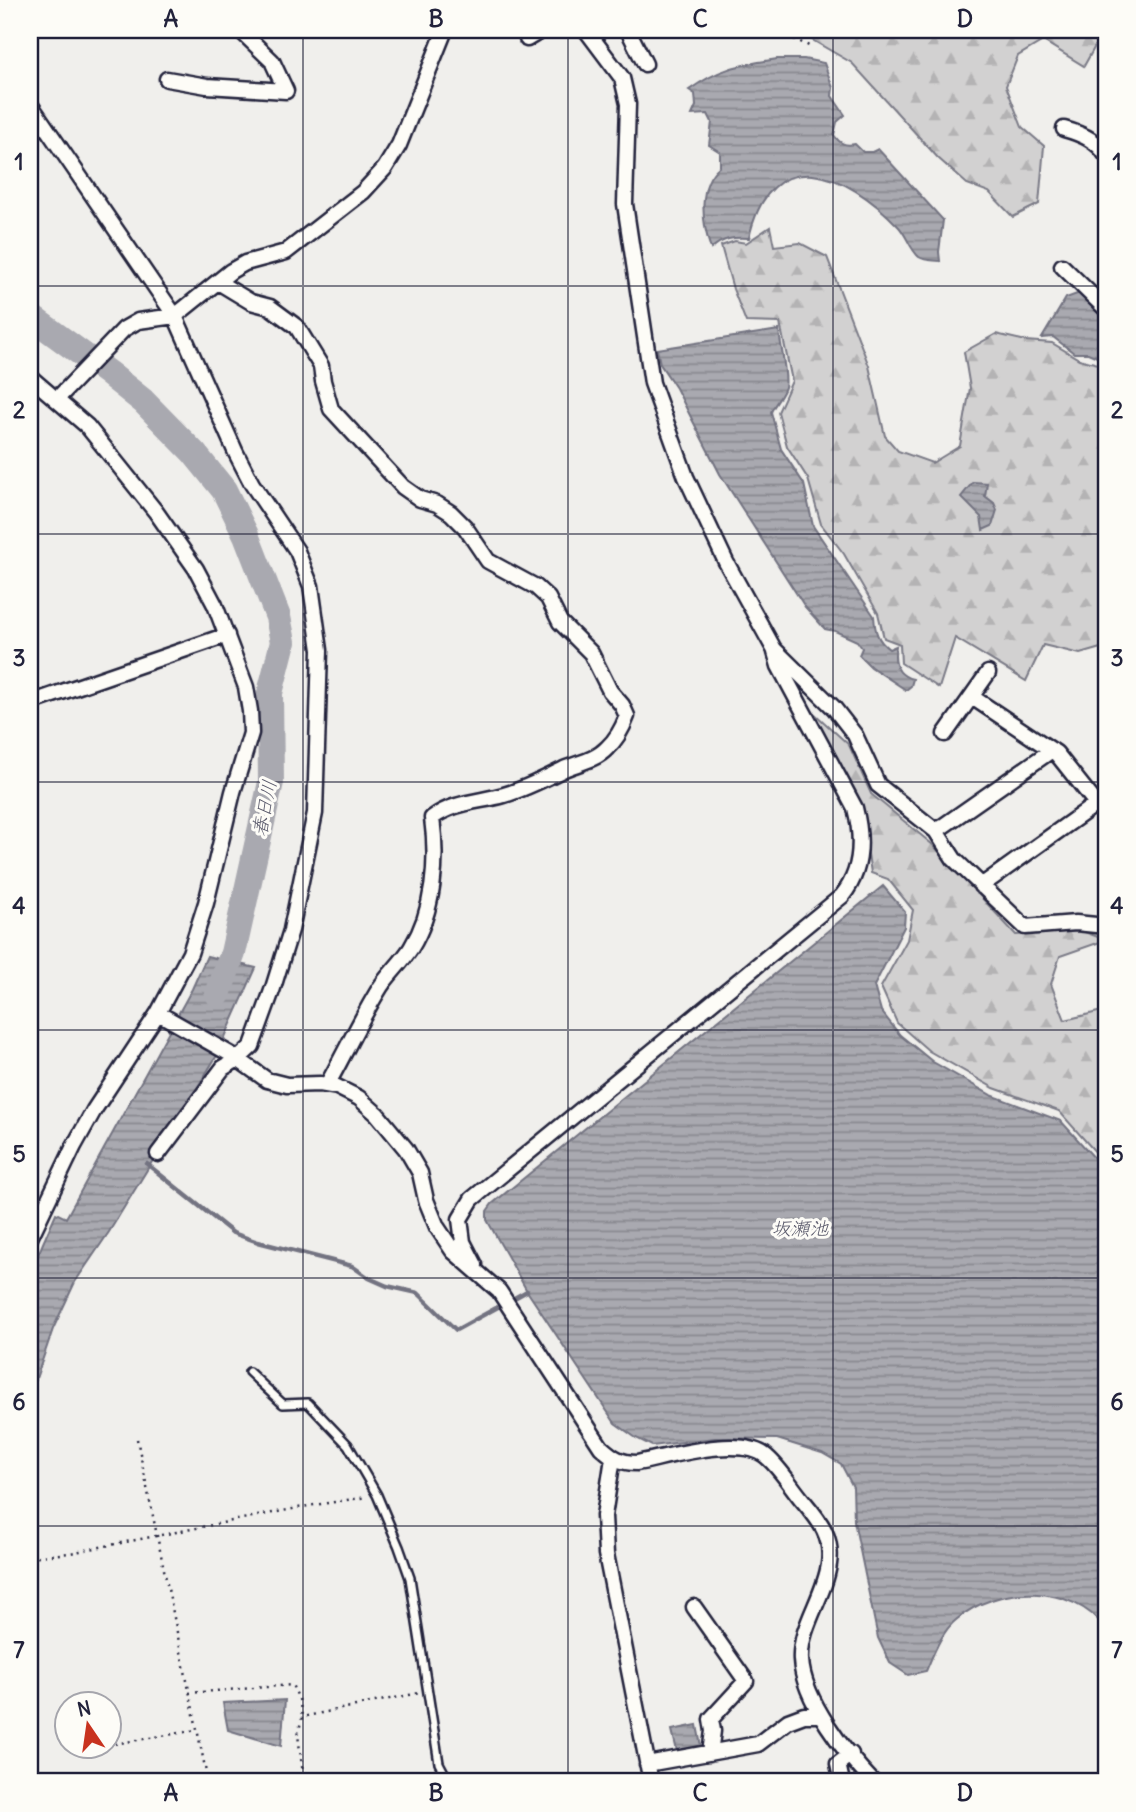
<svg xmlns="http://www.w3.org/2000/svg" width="1136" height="1812" font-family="Delius,'Klee One',sans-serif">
	<defs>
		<pattern id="forest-firs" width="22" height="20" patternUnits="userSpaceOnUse" patternTransform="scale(1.75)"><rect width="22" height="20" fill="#d2d1d1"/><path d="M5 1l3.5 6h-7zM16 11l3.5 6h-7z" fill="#b4b3b4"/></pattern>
		<pattern id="water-rules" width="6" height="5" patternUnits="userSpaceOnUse" patternTransform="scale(1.75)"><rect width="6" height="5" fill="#a9a9b0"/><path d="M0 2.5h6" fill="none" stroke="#898990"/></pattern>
	</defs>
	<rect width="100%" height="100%" fill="#f0efec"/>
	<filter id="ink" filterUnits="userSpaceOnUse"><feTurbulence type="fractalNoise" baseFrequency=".0143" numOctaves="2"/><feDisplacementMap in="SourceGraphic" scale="14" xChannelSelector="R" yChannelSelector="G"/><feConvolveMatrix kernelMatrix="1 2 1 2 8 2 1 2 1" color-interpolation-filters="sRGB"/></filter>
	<g filter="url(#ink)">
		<path fill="url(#forest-firs)" stroke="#7a7a86" stroke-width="2" d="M795,30H1104L1084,66L1043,41L1018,56L1006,86L1022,127L1044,146L1039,204L1013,217L989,192L967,184L938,158L852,63Z
			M770,227L774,246L800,243L827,257L869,366L885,436L898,451L932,463L960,446L970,388L964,352L996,334L1026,341L1052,343L1079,359L1106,366V645L1104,647L1080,654L1043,645L1026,681L955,638L939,688L901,663L900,644L884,638L878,613L844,554L821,524L808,479L787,446L778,412L792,381L780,323L746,322L733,289L721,246L735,241L746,243Z
			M814,713L849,745L871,794L933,845L1016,935L1082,931L1106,940L1060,956L1051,984L1065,1020L1106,1010V1164L1059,1111L994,1088L929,1051L897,1023L881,987L907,940L913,910L888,879L871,873L861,810Z"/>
		<path fill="url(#water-rules)" stroke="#737381" stroke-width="2" d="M777,59H804L824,63L833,88L832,96L845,115L837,122L834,135C840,144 845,146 855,144L863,152H872L878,149L943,220L939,252L940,261C933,260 925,261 919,257C909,248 907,235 898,226C847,172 771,140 749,238C733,237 723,238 711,249C702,224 697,184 720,166V152L709,145L712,122L708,114L692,115L696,106L695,94L689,90C721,67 740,65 777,59Z
			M1080,293L1106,317V361L1088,353H1074L1053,337L1042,338L1066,298Z
			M779,330C780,343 788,377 785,387C783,395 775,403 771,412L781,449L804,484L813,526L874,616C875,631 877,640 889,649L896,646C893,662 896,675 913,679L911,686L906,690L871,667L859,655L862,648L857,641L835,631L825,629L805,607L720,474L676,388L660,364L657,349Z
			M973,482L987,483L985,496L994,503L997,510L992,526L983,530L981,517L961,497Z
			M883,886L905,912L904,927L874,986L881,1011L900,1035L933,1062L991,1095L1061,1121L1106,1171V1629C1073,1583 997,1584 956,1620C942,1631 933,1655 926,1671L908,1675L890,1663L878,1638L854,1521L853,1487L841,1464L822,1453L777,1439L715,1438L652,1446L636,1438L615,1423L527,1291L487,1220V1211L492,1204Z
			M207,956L256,968L216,1057L109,1232L75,1282L53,1329L30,1396V1273L56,1213L66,1218L192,989Z
			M285,1700L281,1746L228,1730L223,1703Z
			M697,1725L701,1746L677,1751L672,1730Z"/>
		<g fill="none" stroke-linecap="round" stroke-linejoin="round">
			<path stroke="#737381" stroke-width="4.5" d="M147,1164L233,1233L258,1242L352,1266L369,1278L387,1286L418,1293L456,1330L527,1291"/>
			<path stroke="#a9a9b0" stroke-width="26" d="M30,316L108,373L143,401L194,453L224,490L246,535L278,617L283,642L270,693L271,782L233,953L218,994"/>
			<defs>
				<path id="service" d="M249,1372L283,1404L308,1403L348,1445L377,1495L399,1547L410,1578L439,1763L449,1782"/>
				<path id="minor" d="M586,30L622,78L628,104L625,204L652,383L686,477L726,562L774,649L834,708L855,735L878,785L936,831L954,859L1025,927L1076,923L1106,926
					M628,30L645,64
					M527,39L542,30
					M167,79L207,86L286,91L272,61L240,30
					M30,104L175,316L236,453L252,484L297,551L311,586L320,650L315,813L291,930L273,988L252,1046L238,1059L223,1068L158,1154
					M1064,129C1079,133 1098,141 1106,155
					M1062,266L1106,309
					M218,282L251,302L270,307L297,327L321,366L323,381L331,409L403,487L420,499L437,504L451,513L465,527L488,561L536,587L548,598L560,622L591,653L610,691L622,705L627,716C623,727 616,740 607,748C596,760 578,763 564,769C544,779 525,789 504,795C479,802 453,802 432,818C438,861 434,911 411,948C402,962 390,973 381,986C361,1018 345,1053 327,1085
					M30,377L87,426L156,512L196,569L215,605L246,687L250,711L251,733L233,792L206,903L190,953L158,1013L94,1110L74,1146L30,1238
					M57,399L124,329L138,321L175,316L231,271L245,263L286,252L363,192L385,168L399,145L445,30
					M972,697L1056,753L1106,816
					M30,703L227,635
					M945,734L988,673
					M936,831L1052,750
					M981,886L1096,804
					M158,1013L232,1055L267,1080L287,1085L320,1084L337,1087L359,1098L377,1114L406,1149L420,1173L426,1200L437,1227L453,1251L499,1291L601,1447C613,1458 621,1463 637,1463C668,1457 742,1434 767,1457C781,1469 792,1488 804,1502C820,1521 833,1537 829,1564C825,1596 799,1627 801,1660C803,1700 846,1754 873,1782
					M475,1265L463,1242L460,1219L472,1199L842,896C863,870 863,839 855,808L779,666L775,652
					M613,1458L604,1516L606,1554L651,1782
					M694,1607L746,1681L711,1719L713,1731L710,1753
					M647,1764L758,1744L788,1721L804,1715H821
					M842,1782L838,1764L851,1754"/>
			</defs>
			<use href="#service" stroke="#22223b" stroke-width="12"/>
			<use href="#minor" stroke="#22223b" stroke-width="19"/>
			<path stroke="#22223b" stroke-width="2.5" stroke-dasharray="2 5" stroke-linecap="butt" d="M775,30L811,47
				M137,1439L208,1782
				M30,1557L70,1553L308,1506L367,1497
				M189,1693L292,1685L299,1699L302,1717
				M108,1745L197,1730
				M97,1747L106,1745
				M304,1782L298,1735L302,1717L419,1693"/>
			<use href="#service" stroke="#fdfcf7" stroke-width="7"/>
			<use href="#minor" stroke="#fdfcf7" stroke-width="14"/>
		</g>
	</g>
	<path fill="none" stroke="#22223b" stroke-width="2" stroke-opacity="0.55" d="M303,30V1782M568,30V1782M833,30V1782M30,286H1106M30,534H1106M30,782H1106M30,1030H1106M30,1278H1106M30,1526H1106"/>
	<g text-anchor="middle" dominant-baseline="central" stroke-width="6" stroke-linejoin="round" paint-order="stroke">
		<g font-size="19" font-style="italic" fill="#58586a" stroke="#fdfcf7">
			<text transform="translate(264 808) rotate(-79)">春日川</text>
			<text x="800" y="1228">坂瀬池</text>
		</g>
	</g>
	<rect width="1136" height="1812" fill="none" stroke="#fdfcf7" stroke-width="77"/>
	<g transform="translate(88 1725) rotate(347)"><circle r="33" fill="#fdfcf7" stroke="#a5a5ac" stroke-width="2"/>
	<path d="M0-5L12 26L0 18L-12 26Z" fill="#c8321e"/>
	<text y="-10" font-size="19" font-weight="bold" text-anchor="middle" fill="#22223b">N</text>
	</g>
	<rect x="38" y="38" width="1060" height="1735" fill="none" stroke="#22223b" stroke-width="2.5"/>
	<g font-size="23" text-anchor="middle" font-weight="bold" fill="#22223b">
		<text x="171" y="27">A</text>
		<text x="436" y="27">B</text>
		<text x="700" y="27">C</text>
		<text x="965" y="27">D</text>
		<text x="19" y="170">1</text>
		<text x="1117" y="170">1</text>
		<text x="19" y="418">2</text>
		<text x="1117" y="418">2</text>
		<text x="19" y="666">3</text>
		<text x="1117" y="666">3</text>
		<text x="19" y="914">4</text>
		<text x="1117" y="914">4</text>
		<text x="19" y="1162">5</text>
		<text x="1117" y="1162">5</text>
		<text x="19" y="1410">6</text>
		<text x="1117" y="1410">6</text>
		<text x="19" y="1658">7</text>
		<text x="1117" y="1658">7</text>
		<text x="171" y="1801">A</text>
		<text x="436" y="1801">B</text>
		<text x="700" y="1801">C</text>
		<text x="965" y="1801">D</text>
	</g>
</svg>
